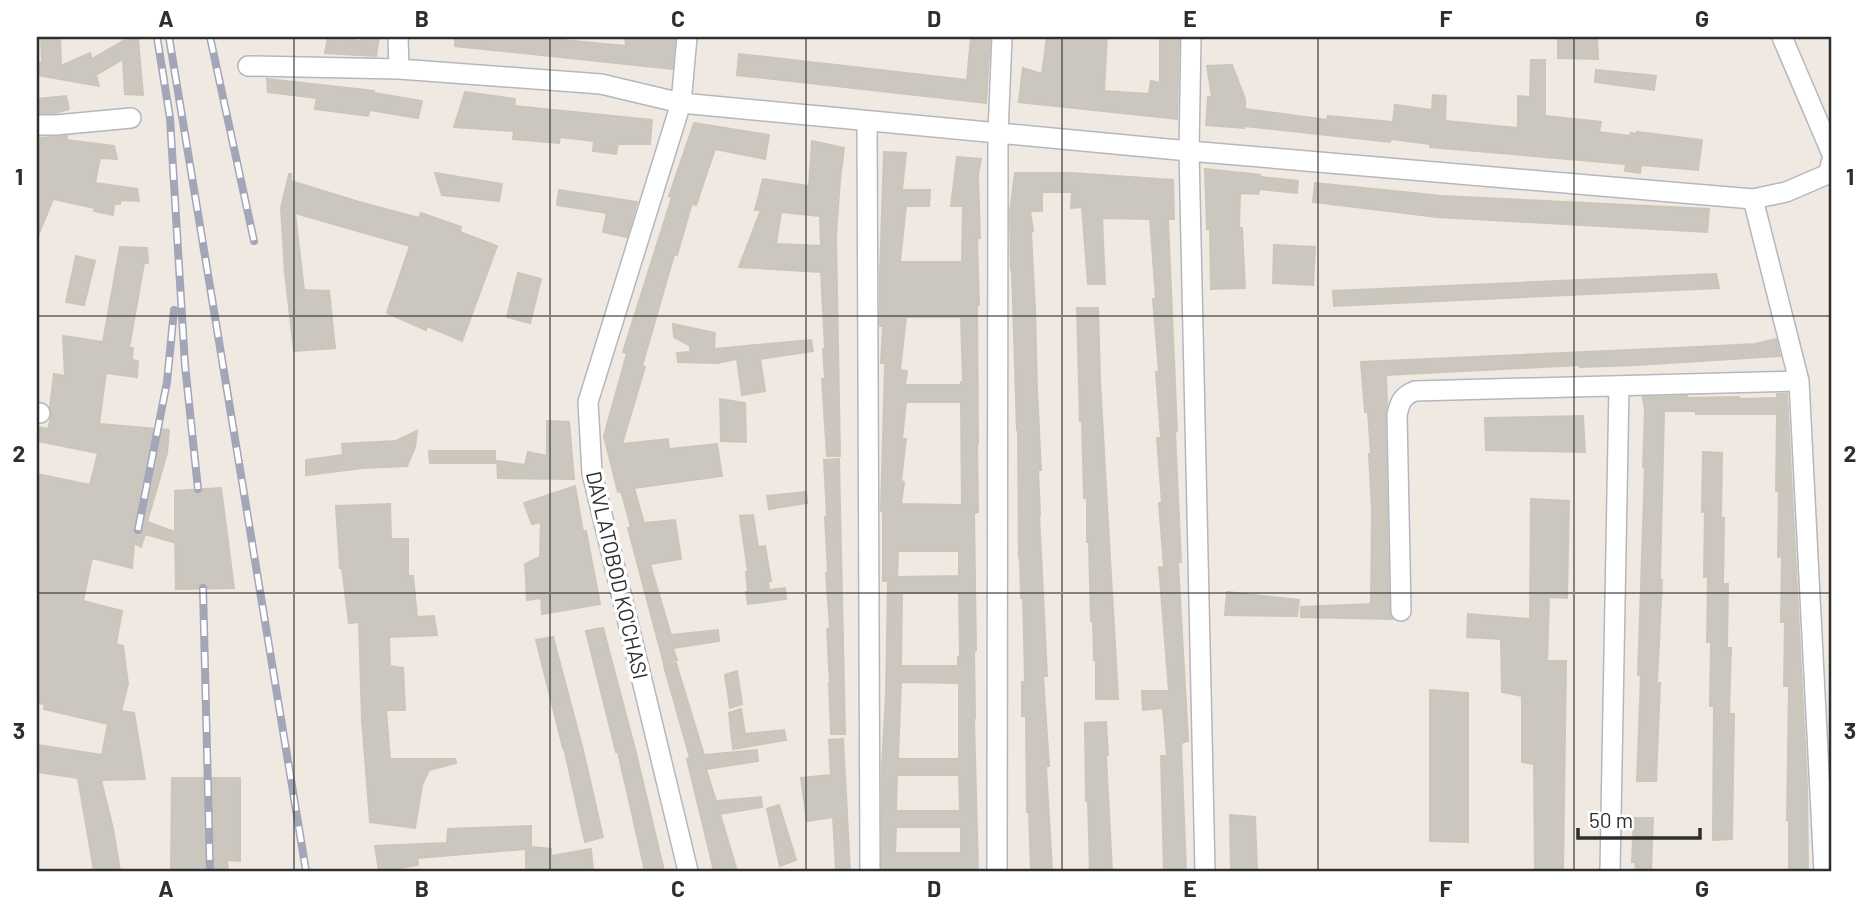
<svg xmlns="http://www.w3.org/2000/svg" width="1869" height="908" font-family="Barlow,sans-serif">
	<rect width="100%" height="100%" fill="#efe9e1"/>
	<path fill="#cbc7bf" stroke="#cbc5ba" stroke-width="2" fill-rule="evenodd" d="M41,37H60L61,66L90,53L92,59L123,41L138,39L143,95L125,94L123,59L96,75L99,86L37,75V62L42,63Z
		M328,37L361,41L362,37H379L376,56L325,53Z
		M455,37H530L626,46L625,37H675L672,69L455,46Z
		M971,37H990L986,103L737,75L739,54L967,80Z
		M1047,37H1107L1104,91L1149,94L1151,81L1160,83V37H1179L1177,119L1019,102L1023,68L1042,74Z
		M1558,37H1597L1598,59L1558,58Z
		M1531,60H1545V116L1601,122L1599,132L1630,136L1631,133L1637,134V132L1702,140L1698,170L1641,165L1640,173L1625,171L1626,164L1430,147V144L1391,139L1390,142L1244,126V128L1206,125L1208,97H1212L1207,66L1232,65L1245,99V109L1327,120L1328,116L1393,122L1395,105L1432,110L1433,95L1446,96L1445,121L1518,128V96L1530,97Z
		M1596,70L1656,76L1654,90L1595,82Z
		M267,79L374,91V93L422,101L418,118L370,110L368,116L315,109L317,98L268,92Z
		M465,92L515,99L514,106L652,120L650,144H618L616,154L593,151L594,141L560,137L559,143L513,139L514,131L454,127Z
		M66,96L69,109L55,113H37V99Z
		M694,123L769,135L765,159L715,149L696,205L692,203L677,255H674L642,366L645,367L622,444L668,439L669,449L717,444L722,476L634,488L644,523L675,520L681,559L650,564L671,635L718,630L719,641L673,648L677,660L664,664L628,528L631,527L621,491L618,492L604,436L627,353L623,352L672,197L669,196Z
		M67,136L66,140L114,146L117,159L100,158L95,183L137,189L139,201L121,200L120,204H114L113,215L94,211L95,208L53,199L37,238V138Z
		M812,141L844,148L840,180L836,235L840,456H827L822,379H825L823,349H825L821,272L739,267L761,210H755L763,179L809,186ZM781,212L820,216L821,246L776,244Z
		M884,152L906,153L902,190H930L929,206H906L900,262H962L963,206H951L957,157L981,159L978,175L980,238H977L979,305H977L978,443H977L978,512L974,513L976,650L974,651L975,718L974,719L978,871H962V869H895V871H882V766L886,695L888,581H883V512L881,511L885,363H881L883,326H880V273ZM906,317H961L963,382H961V385H905L907,371L900,370ZM906,402H961L962,505L901,504L904,482L901,481L906,439H902ZM898,551H959V576L897,577ZM902,593H959L960,657H958V666H901ZM901,682L959,683V759H898ZM897,775H959L960,811H896ZM896,827H961V853H895Z
		M1205,169L1260,175V177L1298,181L1297,193L1259,189L1258,194L1240,193L1239,228H1242L1245,288L1211,289L1210,229H1207Z
		M435,173L502,184L499,201L442,195Z
		M1015,173H1072L1173,180L1174,219H1168L1177,431H1175L1181,562H1178L1188,741L1181,743L1186,871H1164L1161,756H1167L1163,708L1143,710L1142,691H1169L1159,567L1164,568L1159,503H1162L1157,438H1161L1156,372H1159L1153,299H1156L1150,219L1102,218L1105,284H1088L1082,207L1071,208L1072,192H1042V211H1030L1033,231H1031L1035,310L1037,390L1041,470H1038L1040,514L1039,513L1047,676H1043L1049,766H1046L1052,871H1031L1029,812H1027L1026,716H1022V682H1025L1024,637L1023,598H1021L1020,558H1019L1018,430H1017L1012,270H1011L1010,212Z
		M289,174H291V181L359,202L419,218L421,213L461,227L460,232L497,246L462,341L427,326L426,330L387,313L410,246L295,213L304,290L329,291L335,348L294,351L285,273L281,208Z
		M1315,183L1442,196L1709,209L1707,232L1437,217L1313,202Z
		M559,190L637,202L627,237L603,232L607,213L557,205Z
		M1274,245L1315,247L1313,285L1273,283Z
		M120,247L147,248L148,263H144L129,348H133L132,360L138,361L137,377L106,373L99,424L169,430L167,453L147,522L175,532V491L221,488L234,588L176,589L175,535L173,542L145,534L141,547L134,543L132,568L92,558L83,601L122,611L116,644L123,646L128,684L121,711L134,713L145,779L101,780L113,829L120,871H94L78,778L37,772V745L102,755L108,724L44,709L45,704L37,703V568L39,551L37,550V474L90,485L98,453L37,441V427L48,429L52,414L50,407L54,374L65,376L63,336L103,342Z
		M76,256L95,261L84,305L66,302Z
		M518,273L541,279L530,323L507,317Z
		M1716,274L1719,288L1334,306L1333,291Z
		M1077,308H1098L1100,381L1118,699H1096V660H1094L1093,621H1091L1089,542H1087V498H1084L1082,421H1080Z
		M673,324L715,333L714,349L811,340L813,351L760,359L765,391L742,395L737,359L717,363L678,362L677,353L690,352V346L674,337Z
		M1776,339L1780,356L1637,365L1580,367V365L1386,375L1387,404L1385,415L1389,611L1392,619L1301,617V607L1371,604L1372,510L1369,454H1371L1368,412H1365L1361,362L1697,347L1755,344Z
		M1777,394H1787L1807,786L1808,871H1789V820H1787L1789,686H1784L1785,622H1781L1782,556L1778,557L1779,491H1776L1777,414H1696V411H1664L1660,580H1662L1657,683H1660L1656,781H1637L1641,675H1638L1645,467H1643L1645,412L1643,397L1687,396V398L1739,397V399L1777,398Z
		M720,399L745,403L746,442L721,441Z
		M1583,416L1585,452L1486,450L1485,418Z
		M547,421L569,422L574,479L498,478L497,461L525,465L528,452L547,456Z
		M417,431L415,447L407,466L363,468L306,475V460L343,455L342,444L396,441Z
		M429,451H495V463H430Z
		M1703,452L1722,453L1721,518H1724L1723,584H1728L1727,648H1731L1729,714H1734L1732,839L1713,840L1714,706H1710L1711,642H1707L1708,576L1704,577L1705,511L1702,512Z
		M839,459L845,734H831L829,683H830L827,629L830,628L826,573H828L825,517H827L824,460Z
		M575,486L583,532L586,531L600,604L542,614L541,598L527,600L526,579L525,564L540,557L541,522L532,524L524,503Z
		M806,492L807,503L769,509L767,496Z
		M1531,499L1569,501L1567,598L1549,597L1547,661H1566L1563,871H1535L1534,764L1522,762V696L1502,692L1501,639L1467,637L1468,614L1530,619Z
		M390,504L391,539H408V576H413L417,617L434,616L437,635L389,637L390,666L403,668L405,710H386L390,759H455L456,763L429,770L422,785L415,828L370,822L362,720L359,622L349,623L342,568H340L336,506Z
		M753,515L758,547L765,546L771,581L768,582L769,590L785,588L786,599L748,604L746,592H748L746,572H748L740,516Z
		M1227,592L1299,600L1297,616L1225,615Z
		M603,628L636,753L664,871H645L618,752H616L586,631Z
		M553,637L583,750L603,837L585,842L564,748H563L536,640Z
		M676,663L704,755L757,750L758,761L706,769L716,801L761,797L762,807L720,814L737,871H714L687,759L690,758L664,666Z
		M737,671L742,704L730,708L725,675Z
		M1430,690L1468,693V842L1430,841Z
		M741,709L745,734L784,730L786,740L733,749L729,713Z
		M1106,722L1108,755L1106,756L1112,871H1090L1088,801H1086L1085,723Z
		M843,739L850,871H836L833,817L807,821L801,778L831,775L829,740Z
		M172,778H240V861L227,860L228,871H171Z
		M779,805L796,860L780,866L767,809Z
		M1230,815L1255,817L1257,871H1231Z
		M1634,818H1653L1651,871H1636L1635,862H1632Z
		M531,826V847L551,849V856L591,849L593,871H526V849L417,858L418,865L379,871L375,846L447,843L448,829Z"/>
	<g fill="none" stroke-linecap="round" stroke-linejoin="round">
		<defs>
			<path id="minor" d="M398,37L399,69
				M687,37L681,103L588,402L592,473L688,871
				M1191,37L1189,151L1205,871
				M1782,37L1832,154
				M248,66L399,69L601,84L681,103L1189,151L1753,199L1786,192L1828,174L1832,160
				M867,121L870,871
				M37,125H56L131,118
				M1753,199L1799,381L1824,871
				M37,413H40
				M1401,611L1397,415C1400,402 1402,396 1415,391L1799,381
				M997,871L998,133L1002,37
				M1610,871L1619,386"/>
		</defs>
		<use href="#minor" stroke="#b4b7c1" stroke-width="22"/>
		<use href="#minor" stroke="#fff" stroke-width="19"/>
		<defs>
			<path id="rail" d="M157,37L170,118L185,365L198,489
				M169,37L306,871
				M210,37L254,241
				M138,530L167,382L174,310
				M203,588L210,871"/>
		</defs>
		<use href="#rail" stroke="#a3a6b8" stroke-width="8"/>
		<use href="#rail" stroke="#fff" stroke-width="5" stroke-dasharray="16" stroke-linecap="butt"/>
	</g>
	<path fill="none" stroke="#2e2e2e" stroke-width="2" stroke-opacity="0.55" d="M294,37V871M550,37V871M806,37V871M1062,37V871M1318,37V871M1574,37V871M37,316H1832M37,593H1832"/>
	<g text-anchor="middle" dominant-baseline="central" stroke-width="7" stroke-linejoin="round" paint-order="stroke">
		<g font-size="21" fill="#2e2e2e" stroke="#fff">
			<text transform="translate(618 575) rotate(77)">DAVLATOBOD KO'CHASI</text>
		</g>
	</g>
	<rect width="1869" height="908" fill="none" stroke="#ffffff" stroke-width="77"/>
	<path d="M1578 828v10h122v-10" fill="none" stroke="#2e2e2e" stroke-width="3.5"/>
	<text x="1589" y="828" font-size="21" fill="#2e2e2e" stroke="#ffffff" stroke-width="5" paint-order="stroke">50 m</text>
	<rect x="38" y="38" width="1792" height="832" fill="none" stroke="#2e2e2e" stroke-width="2.5"/>
	<g font-size="23" text-anchor="middle" font-weight="bold" fill="#2e2e2e">
		<text x="166" y="27">A</text>
		<text x="422" y="27">B</text>
		<text x="678" y="27">C</text>
		<text x="934" y="27">D</text>
		<text x="1190" y="27">E</text>
		<text x="1446" y="27">F</text>
		<text x="1702" y="27">G</text>
		<text x="19" y="185">1</text>
		<text x="1850" y="185">1</text>
		<text x="19" y="462">2</text>
		<text x="1850" y="462">2</text>
		<text x="19" y="739">3</text>
		<text x="1850" y="739">3</text>
		<text x="166" y="897">A</text>
		<text x="422" y="897">B</text>
		<text x="678" y="897">C</text>
		<text x="934" y="897">D</text>
		<text x="1190" y="897">E</text>
		<text x="1446" y="897">F</text>
		<text x="1702" y="897">G</text>
	</g>
</svg>
